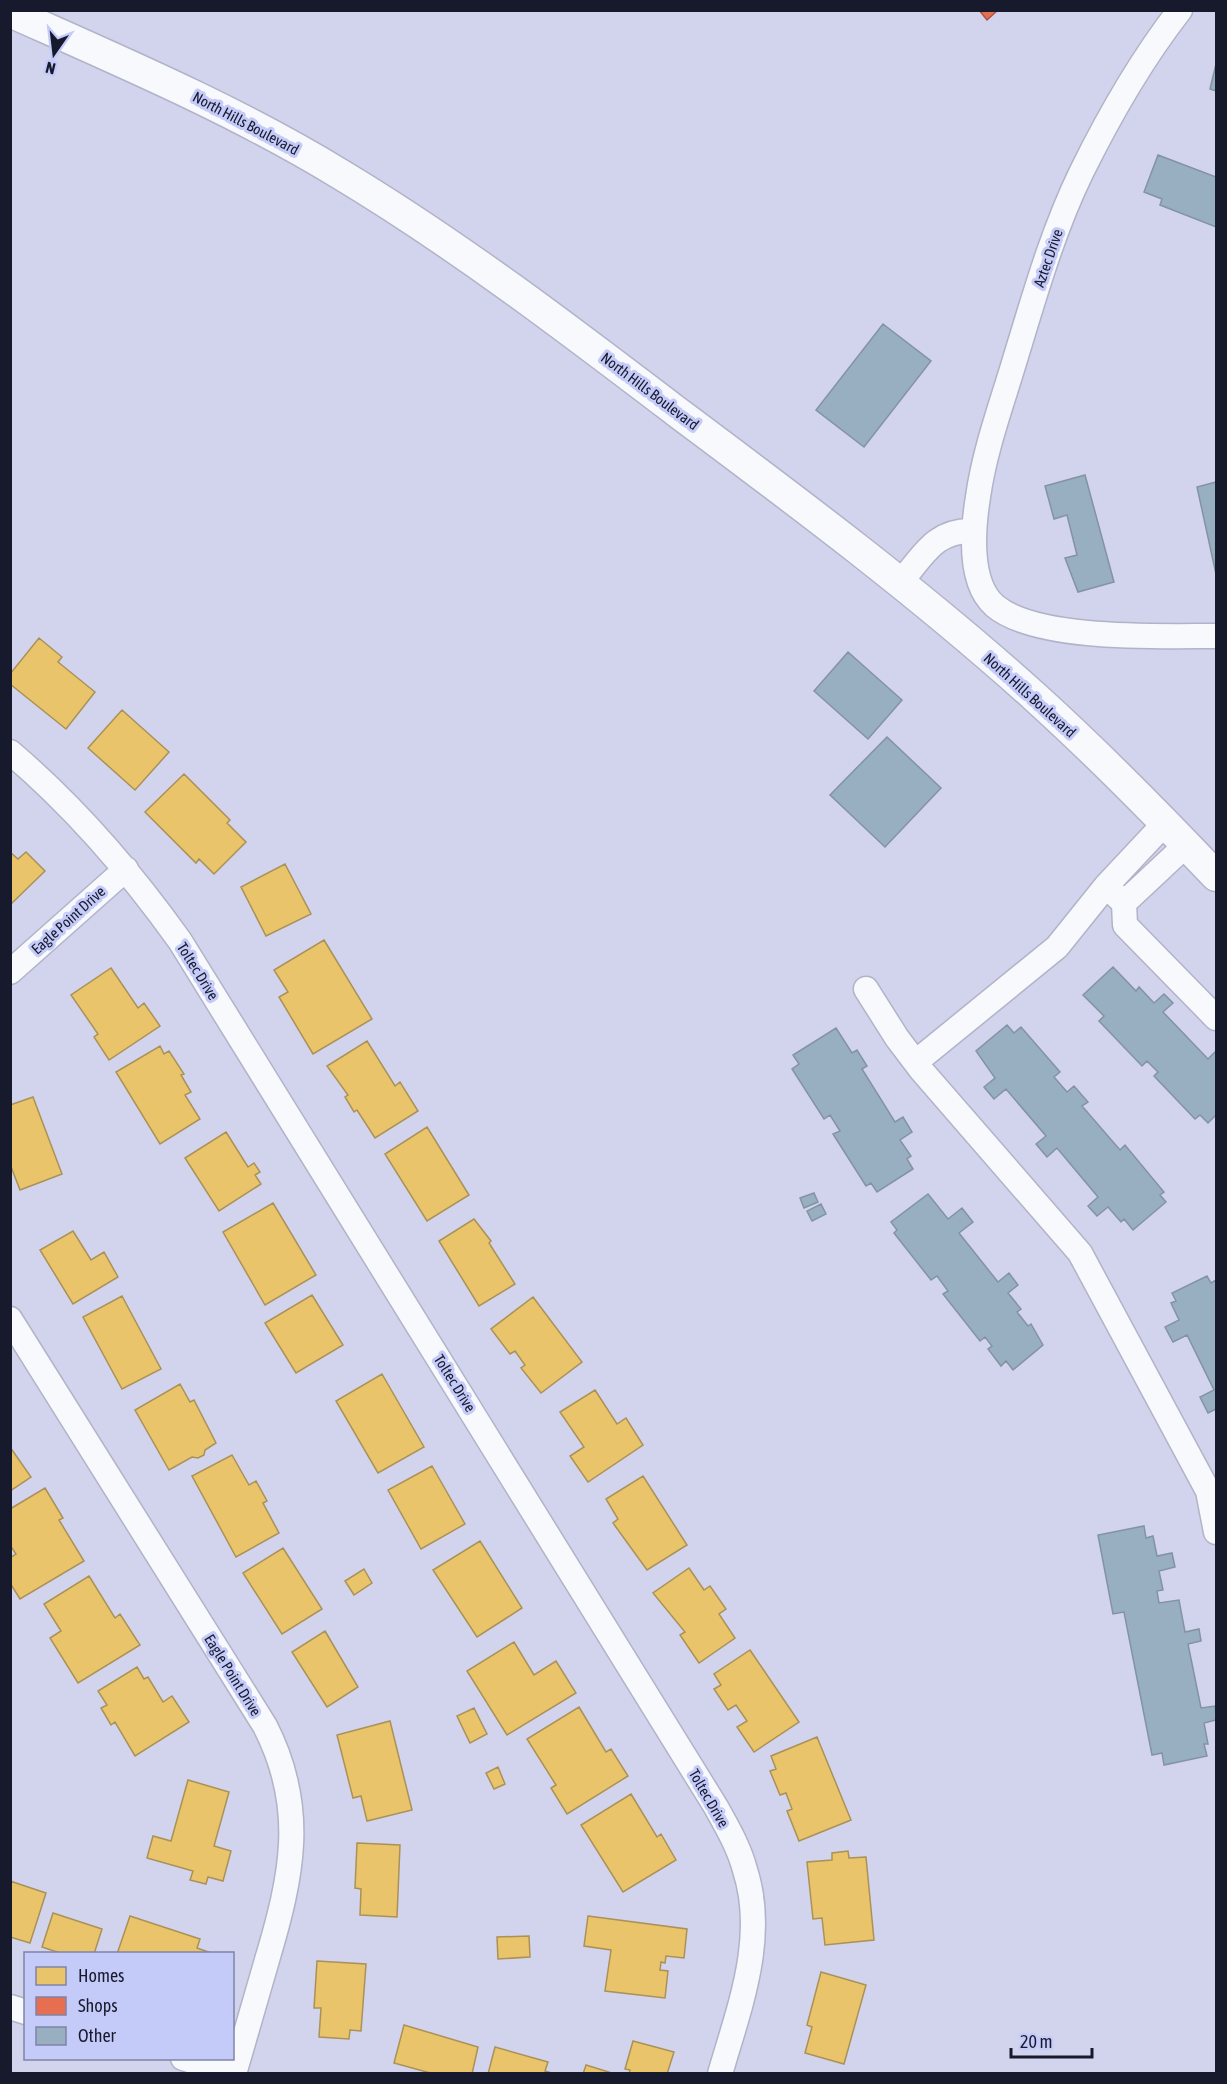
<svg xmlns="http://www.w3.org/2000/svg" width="1227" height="2084" font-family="'Asap Condensed',sans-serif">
	<rect width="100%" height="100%" fill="#d1d4ec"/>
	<path fill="#e9c46a" stroke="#aa9158" stroke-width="1.5" d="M39,638L62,657L58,662L95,692L66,729L10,684V674Z
		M122,710L169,752L135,790L88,748Z
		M184,774L230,820L227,823L246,842L214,874L199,859L196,863L145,812Z
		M10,852L18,859L26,852L45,871L10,905Z
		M285,864L311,914L266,936L241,887Z
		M324,940L372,1019L313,1054L279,997L288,992L274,970Z
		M111,968L138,1008L144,1003L160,1026L109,1060L94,1037L98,1034L71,995Z
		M367,1041L395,1086L400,1082L418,1111L375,1138L357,1110L354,1112L345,1097L348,1095L327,1066Z
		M160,1046L164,1054L169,1051L184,1074L181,1075L191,1092L185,1095L200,1119L160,1144L116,1072Z
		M33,1097L62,1174L20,1190L10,1164V1105Z
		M427,1127L469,1195L427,1221L385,1154Z
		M226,1132L248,1167L254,1163L260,1172L255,1175L261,1184L219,1211L185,1158Z
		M273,1203L316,1275L265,1305L223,1232Z
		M474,1219L491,1241L489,1243L515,1284L479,1306L439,1241Z
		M73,1231L91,1260L104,1252L118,1277L73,1304L40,1250Z
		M312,1295L343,1345L296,1373L265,1323Z
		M122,1296L161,1369L122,1389L83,1317Z
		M533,1297L582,1362L541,1393L521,1368L525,1365L515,1351L510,1354L491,1329Z
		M382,1374L424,1447L378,1473L336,1401Z
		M180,1384L190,1402L194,1400L216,1443L205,1450L204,1455L198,1458L192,1457L169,1470L135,1410Z
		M595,1390L617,1424L626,1418L643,1445L588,1482L570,1456L584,1447L560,1412Z
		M10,1447L31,1477L10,1491Z
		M232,1455L249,1485L256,1481L267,1501L263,1503L279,1533L236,1557L192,1476Z
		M432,1466L465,1524L421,1549L388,1490Z
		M643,1476L687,1545L647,1570L613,1523L618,1519L606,1499Z
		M45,1488L63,1518L59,1520L84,1561L20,1599L10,1583V1558L16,1554L10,1545V1509Z
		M480,1541L522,1608L477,1637L433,1570Z
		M283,1548L322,1609L282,1634L243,1573Z
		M689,1568L704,1590L710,1586L726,1609L719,1614L735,1638L699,1663L680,1635L685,1632L653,1593Z
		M364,1569L372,1583L354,1595L345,1581Z
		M89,1576L115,1618L120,1614L140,1645L78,1683L50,1638L61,1631L44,1604Z
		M325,1631L358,1687L327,1707L292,1652Z
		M514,1642L534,1675L556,1661L576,1693L507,1735L467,1671Z
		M750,1650L799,1722L754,1752L737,1727L747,1721L736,1705L728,1710L714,1689L721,1685L714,1674Z
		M137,1667L144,1679L148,1677L163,1702L172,1696L189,1722L135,1756L115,1722L111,1725L101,1708L107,1705L98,1691Z
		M579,1707L606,1752L611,1749L628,1776L567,1814L551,1788L556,1785L527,1739Z
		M474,1708L487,1734L470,1743L457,1716Z
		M390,1721L412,1810L367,1821L361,1796L353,1798L337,1735Z
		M817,1737L851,1820L799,1841L787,1811L792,1809L786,1793L780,1795L770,1771L776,1769L771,1756Z
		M498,1767L505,1784L494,1789L486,1773Z
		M188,1780L229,1792L214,1846L231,1851L223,1881L208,1877L206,1884L190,1880L193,1871L147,1858L153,1836L171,1841Z
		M631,1794L657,1837L661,1834L676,1860L623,1892L581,1825Z
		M357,1843L400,1845L397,1917L360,1915L361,1889L355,1888Z
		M848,1851L849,1858L866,1857L874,1940L825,1945L822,1918L813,1919L807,1862L832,1860V1853Z
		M10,1881L46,1893L30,1943L10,1937Z
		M53,1913L102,1929L94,1954H63L42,1947Z
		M130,1916L200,1939L197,1948L214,1954H117Z
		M588,1916L687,1929L684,1958L666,1956L665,1963L661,1962L660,1970L668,1971L665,1998L605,1991L611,1950L584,1946Z
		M529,1936L530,1957L498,1959L497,1937Z
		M317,1961L366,1964L361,2031L350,2030L349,2039L319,2037L321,2008H314Z
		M821,1972L866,1985L844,2064L805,2053L812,2027L807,2025Z
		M404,2025L478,2047L472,2074H434L394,2063Z
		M633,2041L674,2052L667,2074H629L630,2070L625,2069Z
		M495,2047L548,2062L545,2071L555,2074H488Z
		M586,2065L615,2074H583Z"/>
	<path fill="#e76f51" stroke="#a95546" stroke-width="1.5" d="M979,10H998L987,20Z"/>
	<path fill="#97afc0" stroke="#8393a2" stroke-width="1.5" d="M1216,64V91L1210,89Z
		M1158,155L1216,177V227L1160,205L1162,199L1144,192Z
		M883,324L931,361L864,447L816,410Z
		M1085,475L1114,582L1078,592L1065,558L1077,555L1067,515L1054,519L1045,486Z
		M1216,482V574L1197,487Z
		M848,652L902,700L868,739L814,691Z
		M887,737L941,788L885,847L830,795Z
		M1113,967L1136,991L1139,987L1154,1003L1164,994L1173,1003L1163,1012L1208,1059L1216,1051V1115L1208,1123L1200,1115L1195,1119L1154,1076L1158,1072L1147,1061L1142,1066L1099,1021L1104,1016L1083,995Z
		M1007,1025L1014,1033L1021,1027L1060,1072L1054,1077L1067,1092L1074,1086L1088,1102L1082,1106L1120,1150L1125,1145L1164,1192L1160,1195L1166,1202L1133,1230L1124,1219L1121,1222L1108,1207L1097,1216L1088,1206L1098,1197L1057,1148L1047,1157L1036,1144L1046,1136L1006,1089L994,1099L984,1087L995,1078L976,1051Z
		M836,1028L852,1053L857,1050L867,1066L862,1069L895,1122L903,1117L912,1132L900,1140L911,1156L907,1159L913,1169L877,1192L871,1183L866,1186L833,1134L840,1131L830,1115L824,1119L792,1069L799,1064L793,1055Z
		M814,1193L818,1202L804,1208L800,1198Z
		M928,1194L948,1219L962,1208L973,1222L959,1233L998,1282L1009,1273L1018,1285L1008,1293L1021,1309L1017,1312L1028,1326L1031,1324L1043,1345L1013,1370L1006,1361L1001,1366L988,1349L992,1346L985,1337L980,1341L943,1294L948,1291L937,1276L931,1280L894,1233L897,1230L891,1222Z
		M821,1204L826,1214L812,1221L807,1211Z
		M1207,1276L1211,1283L1216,1280V1409L1208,1413L1200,1397L1214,1390L1187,1335L1173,1342L1165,1327L1179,1320L1171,1303L1176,1301L1172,1293Z
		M1144,1526L1146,1538L1153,1536L1157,1556L1172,1553L1175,1567L1159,1571L1163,1590L1157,1591L1159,1603L1179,1600L1185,1632L1199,1629L1201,1641L1188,1644L1201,1708L1215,1706L1216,1714V1720L1204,1723L1208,1744H1204L1207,1756L1164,1765L1162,1753L1152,1755L1124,1612L1113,1614L1098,1535Z"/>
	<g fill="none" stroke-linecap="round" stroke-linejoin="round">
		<defs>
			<path id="minor" d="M1180,10C1141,60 1109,116 1081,173C1051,235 1033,301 1013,366C1000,409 984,453 978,497C973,528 968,583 995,606C1037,641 1161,636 1216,636
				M900,583C923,556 935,529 974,531
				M10,752C76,808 130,871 180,941L716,1807C727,1827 739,1847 745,1870C767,1938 739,2008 720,2074
				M1106,886L1165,823
				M1124,903L1186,845
				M10,972L126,869
				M866,989L897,1038L922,1071L1080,1253L1208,1491L1216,1532
				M917,1061L1057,947L1106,886L1124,903L1125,925L1216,1018
				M10,1319L265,1726C307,1808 292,1876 267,1960C256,1998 245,2036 234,2074
				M10,2007L26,2012
				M183,2058L233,2074"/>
			<path id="tertiary" d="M10,12C122,62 235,110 340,174C458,245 568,329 677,412C799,503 922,595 1035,697C1098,754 1158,815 1216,876"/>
		</defs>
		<use href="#minor" stroke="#b1b3c8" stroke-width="27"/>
		<use href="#tertiary" stroke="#b1b3c8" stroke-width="33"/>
		<use href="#minor" stroke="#f8f9fc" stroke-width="24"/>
		<use href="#tertiary" stroke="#f8f9fc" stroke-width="30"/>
	</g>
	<g text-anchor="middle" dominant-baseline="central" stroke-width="6" stroke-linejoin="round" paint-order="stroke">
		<g font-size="15" fill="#17192d" stroke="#c5cbf8">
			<text transform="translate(246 123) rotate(28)">North Hills Boulevard</text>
			<text transform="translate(1048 258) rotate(-71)">Aztec Drive</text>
			<text transform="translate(650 391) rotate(37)">North Hills Boulevard</text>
			<text transform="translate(1030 695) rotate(42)">North Hills Boulevard</text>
			<text transform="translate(68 920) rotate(-42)">Eagle Point Drive</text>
			<text transform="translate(198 971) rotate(58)">Toltec Drive</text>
			<text transform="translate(455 1383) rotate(58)">Toltec Drive</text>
			<text transform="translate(233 1675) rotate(58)">Eagle Point Drive</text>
			<text transform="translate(709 1798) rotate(60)">Toltec Drive</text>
		</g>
	</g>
	<rect width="1227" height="2084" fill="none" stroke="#17192d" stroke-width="24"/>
	<rect x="24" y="1952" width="210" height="108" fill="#c5cbf8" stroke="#7f84a7" stroke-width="1.5"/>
	<rect x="36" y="1967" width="30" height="18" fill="#e9c46a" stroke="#7f84a7" stroke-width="1.5"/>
	<text x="78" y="1982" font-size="18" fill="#17192d">Homes</text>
	<rect x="36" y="1997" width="30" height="18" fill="#e76f51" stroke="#7f84a7" stroke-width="1.5"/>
	<text x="78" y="2012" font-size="18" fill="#17192d">Shops</text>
	<rect x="36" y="2027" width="30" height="18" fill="#97afc0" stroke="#7f84a7" stroke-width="1.5"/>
	<text x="78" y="2042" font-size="18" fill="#17192d">Other</text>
	<g transform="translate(54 54) rotate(194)" stroke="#c5cbf8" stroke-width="4.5" paint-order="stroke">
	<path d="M0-4.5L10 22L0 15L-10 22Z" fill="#17192d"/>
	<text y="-9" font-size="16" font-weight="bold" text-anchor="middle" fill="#17192d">N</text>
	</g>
	<path d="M1011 2048v9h81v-9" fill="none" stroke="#17192d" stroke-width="3"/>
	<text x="1020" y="2048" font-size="18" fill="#17192d" stroke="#c5cbf8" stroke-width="4.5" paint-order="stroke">20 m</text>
</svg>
